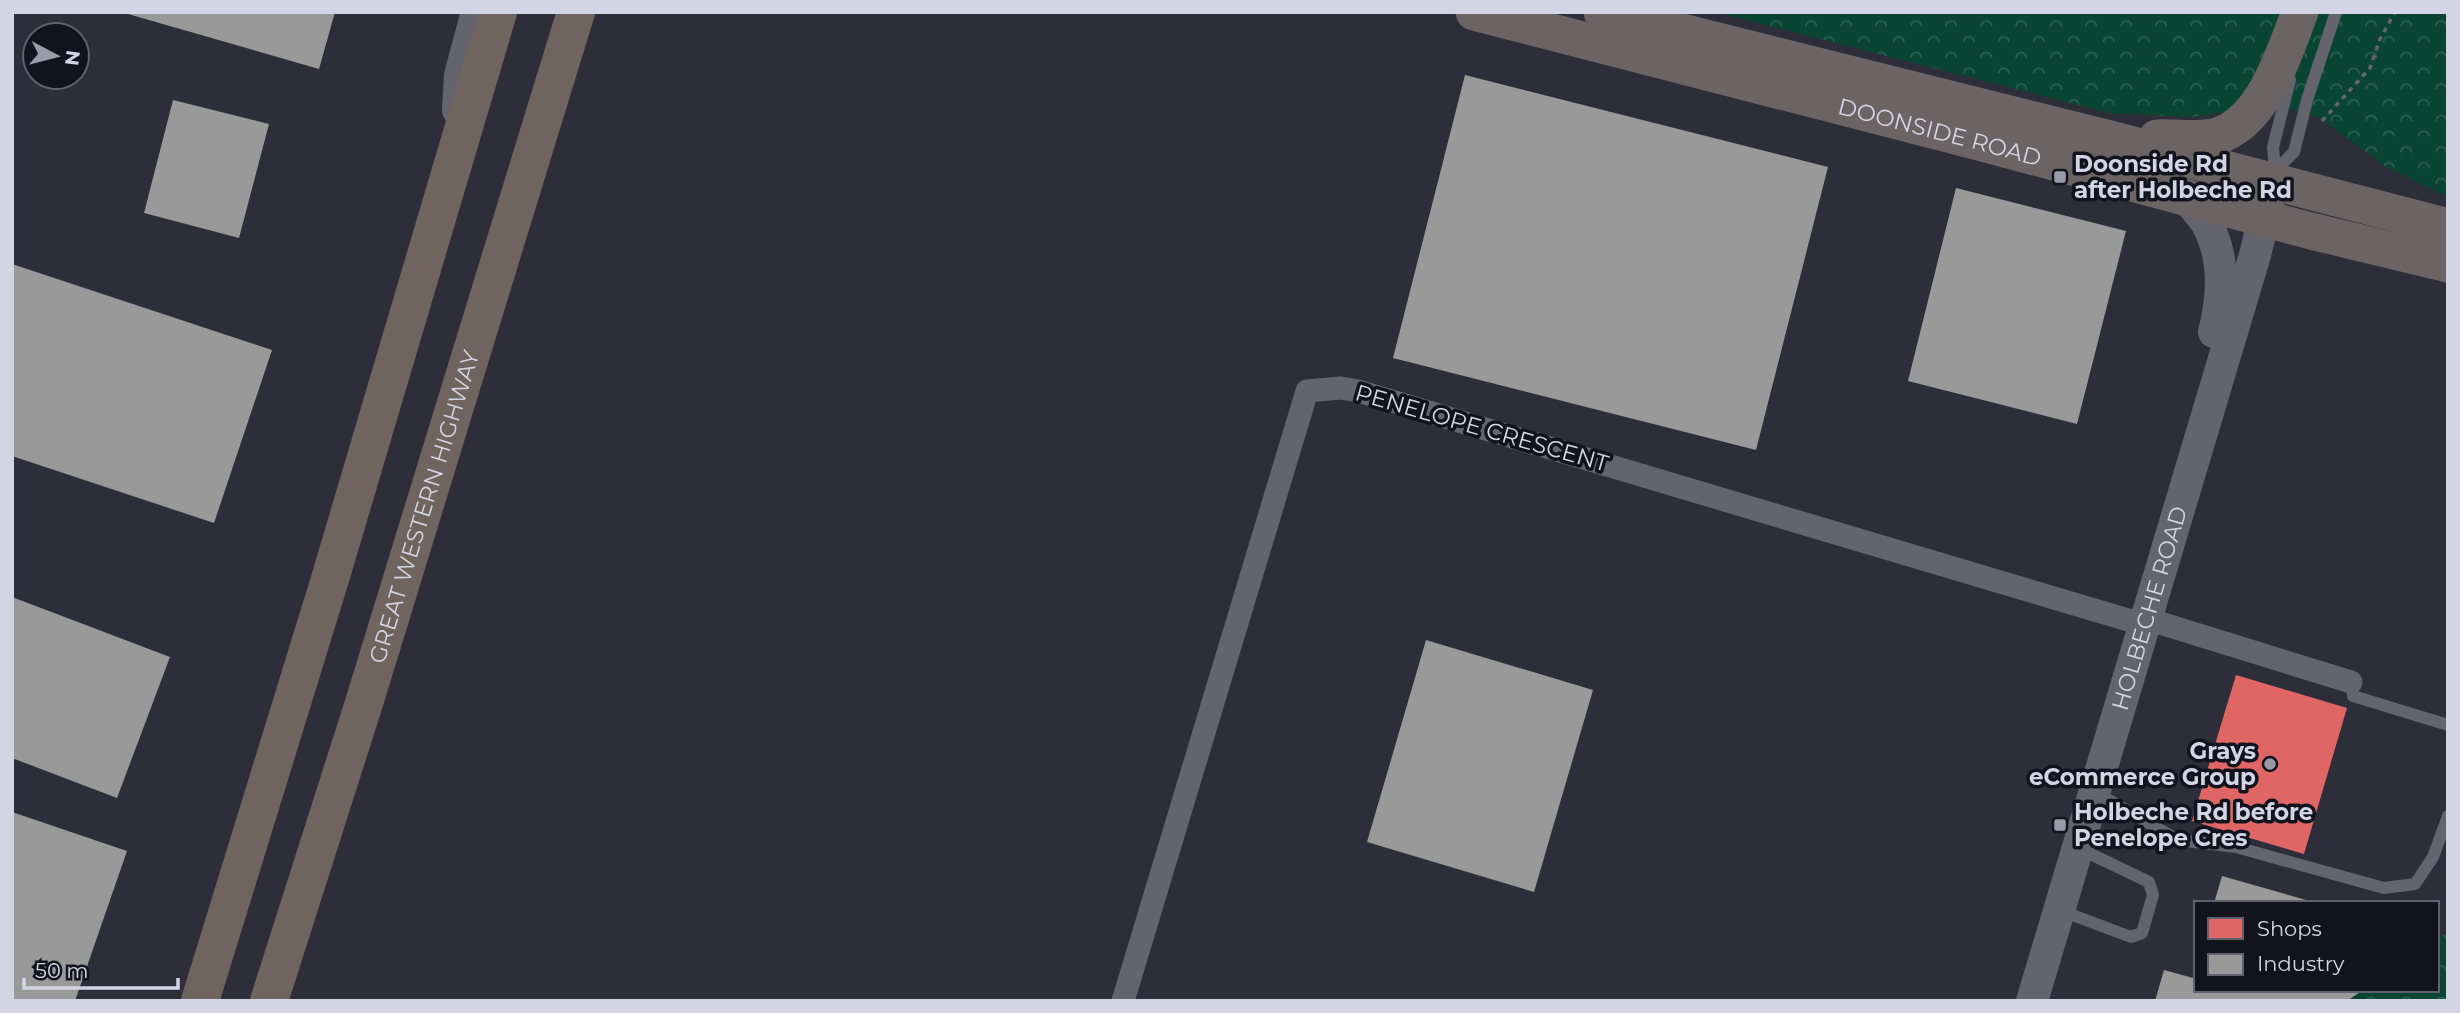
<svg xmlns="http://www.w3.org/2000/svg" width="2460" height="1013" font-family="Montserrat,sans-serif">
	<defs>
		<pattern id="forest-crowns" width="20" height="18" patternUnits="userSpaceOnUse" patternTransform="scale(1.75)"><rect width="20" height="18" fill="#0a4533"/><path d="M2 6a3 3 0 1 1 6 0M12 15a3 3 0 1 1 6 0" fill="none" stroke="#2d5f50"/></pattern>
	</defs>
	<rect width="100%" height="100%" fill="#2d2e3a"/>
	<path fill="url(#forest-crowns)" d="M1715,12H2448V197L2386,167L2318,117L2273,105L2192,117L2109,113Z
		M2448,932V1001H2348L2363,990H2437V939Z"/>
	<path fill="#e06666" d="M2236,675L2347,708L2304,854L2192,821Z"/>
	<path fill="#999" d="M121,12H335L319,69Z
		M1465,75L1828,167L1756,450L1393,358Z
		M173,100L269,124L239,238L144,213Z
		M1956,188L2126,231L2077,424L1908,381Z
		M12,264L272,350L214,523L12,456Z
		M12,597L170,657L117,798L12,758Z
		M1426,640L1593,690L1534,892L1367,842Z
		M12,812L127,851L75,1001H12Z
		M2222,876L2313,902V903H2214Z
		M2195,969L2196,990H2363L2347,1001H2155L2164,970L2193,978Z"/>
	<g fill="none" stroke-linecap="round" stroke-linejoin="round">
		<path stroke="#63656e" stroke-width="3.5" stroke-dasharray="5 5" stroke-linecap="butt" d="M2322,121L2370,68L2380,39L2395,12"/>
		<path stroke="#63646e" stroke-width="12" d="M2275,171L2294,152L2307,100L2336,12
			M2274,178L2275,171L2273,147L2290,80
			M2351,682L2353,696L2448,725
			M2095,792L2178,840L2236,847L2384,888L2415,884L2433,857L2448,816
			M2059,910L2131,937L2142,933L2153,895L2149,882L2078,848"/>
		<path stroke="#63646e" stroke-width="23" d="M2147,619L2351,682
			M1123,1001L1307,391L1341,388L1358,391L2145,625"/>
		<g stroke="#63646e" stroke-width="32">
			<path d="M458,110L460,75L477,12"/>
			<path d="M2186,198C2193,206 2201,214 2207,224C2225,257 2223,297 2214,332"/>
			<path id="s1" d="M2032,1001L2255,255L2269,197"/>
		</g>
		<g stroke="#6b6464" stroke-width="37">
			<path id="s2" d="M1474,12L1979,142L2311,231L2448,264"/>
			<path d="M1602,12L2110,139L2448,227"/>
			<path d="M2157,138C2176,137 2199,141 2217,136C2264,122 2284,53 2300,12"/>
		</g>
		<g stroke="#70645f" stroke-width="38">
			<path d="M200,1001L330,579L498,12"/>
			<path id="s3" d="M269,1001L364,703L576,12"/>
		</g>
	</g>
	<g fill="#999ba8" stroke="#12131d" stroke-width="2.5">
		<rect x="2053" y="170" width="14" height="14" rx="3.5"/>
		<circle cx="2270" cy="764" r="7"/>
		<rect x="2053" y="818" width="14" height="14" rx="3.5"/>
	</g>
	<g text-anchor="middle" dominant-baseline="central" stroke-width="7" stroke-linejoin="round" paint-order="stroke">
		<g font-size="23" fill="#d3d5e4" stroke="#12131d">
			<text stroke="none"><textPath href="#s2" startOffset="481">DOONSIDE ROAD</textPath></text>
			<text transform="translate(1482 428) rotate(16)">PENELOPE CRESCENT</text>
			<text stroke="none"><textPath href="#s3" startOffset="518">GREAT WESTERN HIGHWAY</textPath></text>
			<text stroke="none"><textPath href="#s1" startOffset="410">HOLBECHE ROAD</textPath></text>
		</g>
		<g font-size="23" font-weight="bold" fill="#d3d5e4" stroke="#12131d" text-anchor="start">
			<text x="2074" y="164">Doonside Rd<tspan x="2074" dy="26">after Holbeche Rd</tspan></text>
			<text x="2256" y="751" text-anchor="end">Grays<tspan x="2256" dy="26">eCommerce Group</tspan></text>
			<text x="2074" y="812">Holbeche Rd before<tspan x="2074" dy="26">Penelope Cres</tspan></text>
		</g>
	</g>
	<rect width="2460" height="1013" fill="none" stroke="#d3d5e4" stroke-width="28"/>
	<rect x="2194" y="901" width="245" height="91" fill="#12131d" stroke="#5f616d" stroke-width="2"/>
	<rect x="2208" y="918" width="35" height="21" fill="#e06666" stroke="#5f616d" stroke-width="2"/>
	<text x="2257" y="936" font-size="21" fill="#d3d5e4">Shops</text>
	<rect x="2208" y="954" width="35" height="21" fill="#999999" stroke="#5f616d" stroke-width="2"/>
	<text x="2257" y="971" font-size="21" fill="#d3d5e4">Industry</text>
	<g transform="translate(56 56) rotate(97)"><circle r="33" fill="#12131d" stroke="#5f616d" stroke-width="2"/>
	<path d="M0-5L12 26L0 18L-12 26Z" fill="#999ba8"/>
	<text y="-10" font-size="19" font-weight="bold" text-anchor="middle" fill="#d3d5e4">N</text>
	</g>
	<path d="M24 978v10h154v-10" fill="none" stroke="#d3d5e4" stroke-width="3.5"/>
	<text x="35" y="978" font-size="21" fill="#d3d5e4" stroke="#12131d" stroke-width="5" paint-order="stroke">50 m</text>
</svg>
